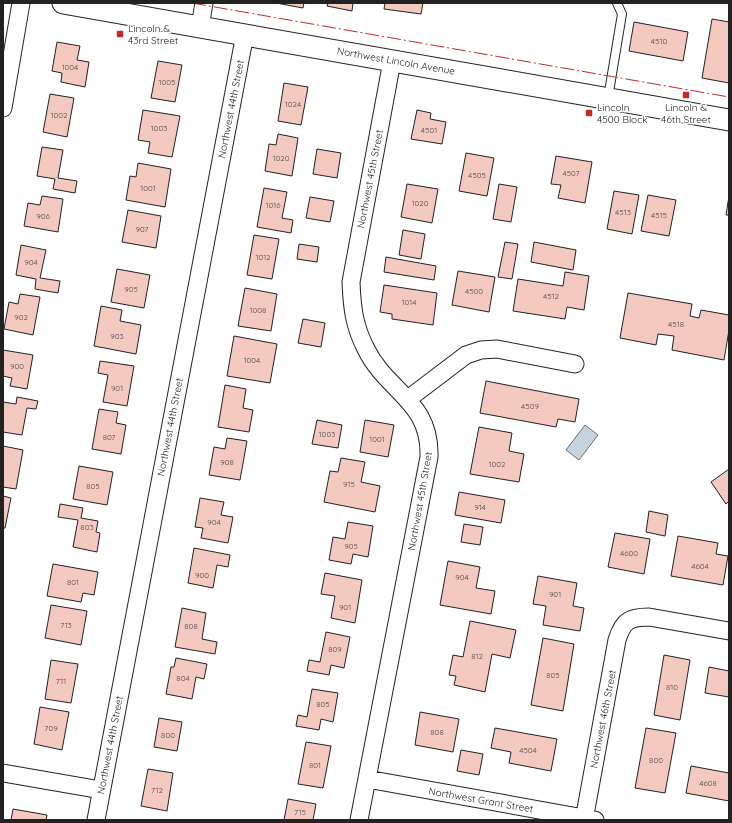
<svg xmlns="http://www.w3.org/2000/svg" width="732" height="823" font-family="Quicksand,sans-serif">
	<rect width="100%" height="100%" fill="#fff"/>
	<path fill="#c7d3dd" stroke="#6f6f6f" d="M585,425L598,435L579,460L566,450Z"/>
	<path fill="#f3c9c0" stroke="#222" d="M276,3H304L303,8Z
		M328,3H353L352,11L327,6Z
		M385,3H423L421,14L384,9Z
		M712,19L729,22V83L702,78Z
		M634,22L688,32L683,61L629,51Z
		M57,42L80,46L77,60L89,62L85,87L61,82L62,73L52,71Z
		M158,61L182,65L175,102L151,98Z
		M284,83L308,87L301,125L278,121Z
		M50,94L74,98L67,137L43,132Z
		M143,110L180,116L172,157L148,153L150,142L138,140Z
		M417,110L431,113L430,119L446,122L442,144L411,139Z
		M278,134L298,138L292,176L265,171L269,144L276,145Z
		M42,147L63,150L58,178L77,181L75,193L53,189L55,179L37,176Z
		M317,149L341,153L337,178L313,174Z
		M466,153L494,158L487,196L459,191Z
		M556,156L592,162L585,203L558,198L561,185L551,184Z
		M138,163L171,169L165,207L126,200L130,176L136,177Z
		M407,184L438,189L432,223L401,217Z
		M499,184L517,187L511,222L493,219Z
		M264,188L287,192L282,218L293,220L291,233L257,227Z
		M614,191L639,195L632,234L607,229Z
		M648,195L676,200L669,236L641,231Z
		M42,196L63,199L58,232L24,226L28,203L40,205Z
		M729,196V215H726Z
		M310,197L334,201L330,222L306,218Z
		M128,210L161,216L156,248L122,242Z
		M403,230L425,234L421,259L399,255Z
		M254,235L279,239L272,279L247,275Z
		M505,242L518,244L512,279L498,277Z
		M534,242L576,250L573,270L531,262Z
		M299,244L319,247L317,262L297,259Z
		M21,245L46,250L40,278L60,281L58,293L35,289L36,279L16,275Z
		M386,257L436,266L434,280L384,272Z
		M117,269L150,275L144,308L111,302Z
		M458,271L495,277L489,312L452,305Z
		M565,272L589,276L584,310L567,307L565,319L513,311L518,279L563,286Z
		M384,285L437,293L433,325L392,319V314L380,312Z
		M245,288L277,294L271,331L238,326Z
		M628,293L692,304L690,316L699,318L701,310L729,315V330L724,360L672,350L674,336L658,334L656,345L620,338Z
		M20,294L40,297L33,335L4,329L9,302L18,304Z
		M101,306L122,310L120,321L141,325L136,354L94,346Z
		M303,319L325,323L321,347L298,343Z
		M234,336L277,344L270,383L227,376Z
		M3,350L33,355L27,389L10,386L12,378L3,376Z
		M100,361L134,366L127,406L103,402L108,375L98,373Z
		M486,381L579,399L575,422L558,419L556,427L480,413Z
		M225,385L246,389L243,408L253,410L249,432L218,427Z
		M17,397L38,401L36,409L27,408L22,435L3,432V402L16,404Z
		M99,409L118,412L116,423L126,425L121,454L92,449Z
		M317,420L342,425L338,448L312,444Z
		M365,420L394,425L388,457L360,452Z
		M479,427L512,433L509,451L524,454L519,482L470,474Z
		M227,438L247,441L240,480L209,475L214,447L225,449Z
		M3,446L23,450L16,489L3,487Z
		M341,458L365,462L361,482L380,486L375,512L324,502L330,471L338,472Z
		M79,466L113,472L107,505L73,499Z
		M729,469V501L726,504L711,482Z
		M459,492L505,500L501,523L455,515Z
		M3,496L11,498L5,528H3Z
		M200,498L224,502L221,515L233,517L228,543L201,538L203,528L195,527Z
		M60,504L83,508L81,518L98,521L96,532L100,533L97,552L73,547L78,520L58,517Z
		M649,511L668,515L665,536L646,532Z
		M348,522L373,526L368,557L353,554L351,564L329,560L333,537L345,539Z
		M464,524L483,527L480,545L461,542Z
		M615,533L650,539L644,574L608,567Z
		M678,536L718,543L716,554L728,556L723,585L671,576Z
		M194,548L230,555L228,567L217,565L213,588L188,583Z
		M448,561L480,567L476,588L495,591L491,614L440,605Z
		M53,564L98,572L94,595L83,593L81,602L47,596Z
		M325,573L362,580L355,623L331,618L335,596L321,594Z
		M538,576L577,583L573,606L584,608L580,631L543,625L546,606L533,604Z
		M51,605L87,611L81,645L45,638Z
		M182,608L206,613L202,639L217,642L215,654L175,647Z
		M470,621L516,630L510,658L492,654L485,692L454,685L456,676L449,675L453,655L463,657Z
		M326,632L350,637L344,668L331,665L329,675L307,671L309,660L320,662Z
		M543,638L574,644L563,711L531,705Z
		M664,655L690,660L680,720L654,715Z
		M176,658L207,664L204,679L196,677L192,699L166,694L171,667H174Z
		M51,660L78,664L71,703L45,699Z
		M709,667L729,671V697L705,693Z
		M312,689L338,693L333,722L321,719L319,730L296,726L298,715L307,717Z
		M40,707L69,712L62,750L34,744Z
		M420,712L459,719L453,752L415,745Z
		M159,718L182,722L177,751L154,747Z
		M495,728L557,739L551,771L509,763L511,752L491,748Z
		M646,728L676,733L665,793L635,788Z
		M306,742L331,746L323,788L298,784Z
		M461,750L483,754L479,775L457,771Z
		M691,766L729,773V801L686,793Z
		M148,769L173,773L167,811L141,806Z
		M288,799L316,804L313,820H284Z
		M13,809L47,815L46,820H11Z"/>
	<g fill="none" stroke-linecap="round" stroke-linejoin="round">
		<defs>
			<path id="service" d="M608,98L622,14L617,3"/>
			<path id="minor" d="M200,27L204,3
				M3,108L21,3
				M408,399L466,355L481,350L497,349L575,364
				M3,773L101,790
				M367,779L595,820
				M96,820L245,34
				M359,820L429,457C431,401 387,392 366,349C354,326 352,307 351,282L392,61
				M584,820L617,640C623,621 629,617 649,617L729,631"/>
			<path id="tertiary" d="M63,3L729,120"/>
		</defs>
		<use href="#service" stroke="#222" stroke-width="10"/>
		<use href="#minor" stroke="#222" stroke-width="19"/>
		<use href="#tertiary" stroke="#222" stroke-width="23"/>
		<use href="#service" stroke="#fff" stroke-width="8"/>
		<use href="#minor" stroke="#fff" stroke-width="17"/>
		<use href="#tertiary" stroke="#fff" stroke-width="21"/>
		<path stroke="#c62828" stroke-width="1" stroke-dasharray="14 3 2 3" stroke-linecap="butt" d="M192,3L729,97"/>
	</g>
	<g fill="#c62828" stroke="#fff" stroke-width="1.5">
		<rect x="116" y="30" width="8" height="8" rx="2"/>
		<rect x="682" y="91" width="8" height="8" rx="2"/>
		<rect x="585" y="109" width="8" height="8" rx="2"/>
	</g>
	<g text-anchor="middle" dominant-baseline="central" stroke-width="3" stroke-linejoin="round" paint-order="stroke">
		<g font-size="8" fill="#564c4a">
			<text x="659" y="41">4510</text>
			<text x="70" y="67">1004</text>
			<text x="167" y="82">1005</text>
			<text x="293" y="104">1024</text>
			<text x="59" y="115">1002</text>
			<text x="159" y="128">1003</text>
			<text x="429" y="130">4501</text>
			<text x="281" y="158">1020</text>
			<text x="571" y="173">4507</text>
			<text x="477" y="175">4505</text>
			<text x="148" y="188">1001</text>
			<text x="420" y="203">1020</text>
			<text x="273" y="205">1016</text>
			<text x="623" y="212">4513</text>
			<text x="659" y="215">4515</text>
			<text x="43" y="216">906</text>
			<text x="142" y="229">907</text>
			<text x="263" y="257">1012</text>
			<text x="31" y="262">904</text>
			<text x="131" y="289">905</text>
			<text x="474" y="291">4500</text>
			<text x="551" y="296">4512</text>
			<text x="409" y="302">1014</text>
			<text x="258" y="310">1008</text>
			<text x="21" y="317">902</text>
			<text x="676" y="324">4518</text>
			<text x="117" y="336">903</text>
			<text x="252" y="360">1004</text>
			<text x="17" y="366">900</text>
			<text x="117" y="388">901</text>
			<text x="530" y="406">4509</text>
			<text x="327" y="434">1003</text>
			<text x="109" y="437">807</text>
			<text x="377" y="439">1001</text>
			<text x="227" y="462">908</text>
			<text x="497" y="464">1002</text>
			<text x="349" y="484">915</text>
			<text x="93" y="486">805</text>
			<text x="480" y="507">914</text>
			<text x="214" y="522">904</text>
			<text x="87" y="527">803</text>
			<text x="351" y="546">905</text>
			<text x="629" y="553">4600</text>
			<text x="700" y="566">4604</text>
			<text x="202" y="575">900</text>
			<text x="462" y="577">904</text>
			<text x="73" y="582">801</text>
			<text x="555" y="594">901</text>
			<text x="345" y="607">901</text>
			<text x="66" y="625">713</text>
			<text x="191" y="626">808</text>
			<text x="335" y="649">809</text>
			<text x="477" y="656">812</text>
			<text x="553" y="675">805</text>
			<text x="183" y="678">804</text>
			<text x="61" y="681">711</text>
			<text x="672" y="687">810</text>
			<text x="323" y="704">805</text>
			<text x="51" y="728">709</text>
			<text x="437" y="732">808</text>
			<text x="168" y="735">800</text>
			<text x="528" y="750">4504</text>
			<text x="656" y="760">800</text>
			<text x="315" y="765">801</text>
			<text x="708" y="783">4608</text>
			<text x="157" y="790">712</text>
			<text x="300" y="812">715</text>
		</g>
		<g font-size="10" fill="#222" stroke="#fff" text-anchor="start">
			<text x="128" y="28">Lincoln &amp;<tspan x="128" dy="12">43rd Street</tspan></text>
			<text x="597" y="107">Lincoln<tspan x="597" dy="12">4500 Block</tspan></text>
			<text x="686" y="107" text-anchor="middle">Lincoln &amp;<tspan x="686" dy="12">46th Street</tspan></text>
		</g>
		<g font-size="10" fill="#222" stroke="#fff">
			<text transform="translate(396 61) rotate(10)">Northwest Lincoln Avenue</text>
			<text transform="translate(231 109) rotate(-79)">Northwest 44th Street</text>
			<text transform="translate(370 179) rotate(-79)">Northwest 45th Street</text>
			<text transform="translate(170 427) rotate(-79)">Northwest 44th Street</text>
			<text transform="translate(420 501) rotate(-80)">Northwest 45th Street</text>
			<text transform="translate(603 719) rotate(-79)">Northwest 46th Street</text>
			<text transform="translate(110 745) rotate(-79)">Northwest 44th Street</text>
			<text transform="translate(481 800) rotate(10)">Northwest Grant Street</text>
		</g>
	</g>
	<rect width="732" height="823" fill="none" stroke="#222222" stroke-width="8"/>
</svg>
